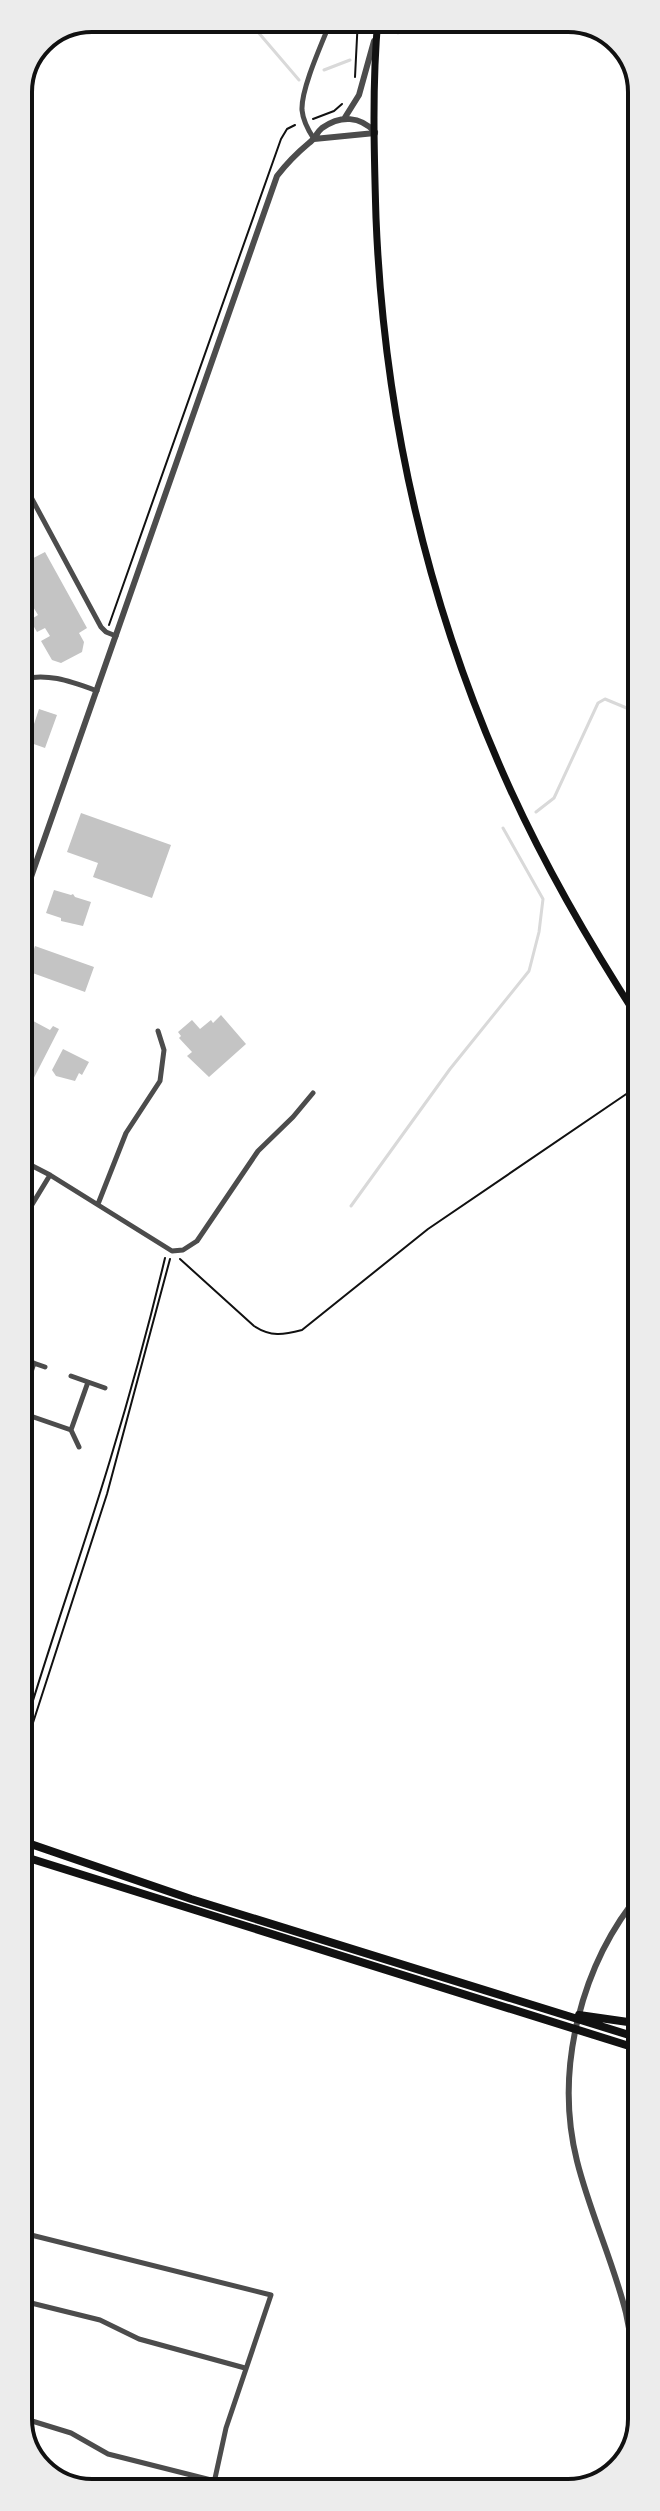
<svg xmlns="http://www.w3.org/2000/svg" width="660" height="2511" font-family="'Public Sans',sans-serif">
	<rect width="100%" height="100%" fill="#fff"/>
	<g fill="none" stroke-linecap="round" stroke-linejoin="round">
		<path stroke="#d9d9d9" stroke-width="3" d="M246,18L299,80
			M398,33L431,18
			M324,70L350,60
			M536,812L554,798L598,703L605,699L641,714
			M351,1206L450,1069L529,971L539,932L543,899L503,828"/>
	</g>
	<path fill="#c4c4c4" d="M45,552L87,628L79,633L84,642L82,652L61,663L52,660L41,641L50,636L45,628L37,632L30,620L38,615L29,600L18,606V566Z
		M39,709L57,715L45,748L28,742Z
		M81,813L171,845L152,898L93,877L98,863L67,852Z
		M54,890L71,895L73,894L75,897L91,902L83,926L61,921V918L46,913Z
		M35,946L94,967L85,992L27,971Z
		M22,1015L50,1030L53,1026L59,1029L22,1101L19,1099V1022Z
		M221,1015L246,1044L209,1077L187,1056L192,1052L179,1038L181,1036L178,1032L192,1020L200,1029L211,1020L213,1023Z
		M63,1049L89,1062L82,1075L79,1073L75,1081L56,1076L52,1070Z"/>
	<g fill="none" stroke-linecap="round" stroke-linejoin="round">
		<path stroke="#111" stroke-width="2" d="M355,77L358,18
			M313,119L334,111L342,104
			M109,625L281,139L287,129L295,125
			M180,1259L254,1326C271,1337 283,1335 302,1330L428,1229L641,1084
			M19,1747C47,1650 82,1554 111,1457C131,1391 149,1325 165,1258
			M19,1766L107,1494L170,1259"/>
		<path stroke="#4c4c4c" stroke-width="5" d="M314,139C308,130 303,121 302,110C301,88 323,41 332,18
			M18,473L101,627L106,632L116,636
			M18,680C47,672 70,681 97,691
			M19,1159L50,1175L172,1251L183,1250L197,1241L258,1151L293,1117L313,1093
			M98,1204L126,1133L160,1081L164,1050L158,1031
			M19,1226L50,1175
			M19,1358L45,1367
			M71,1376L105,1388
			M19,1408L34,1363
			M19,1412L71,1430
			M79,1447L71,1430L88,1382
			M19,2232L271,2295L226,2428L212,2492
			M19,2300L100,2320L139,2339L245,2368
			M19,2417L71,2433L108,2454L215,2481"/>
		<path stroke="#4c4c4c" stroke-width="6" d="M344,119L359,95L374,41
			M314,139L375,133
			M18,914L277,176C287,163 297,153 309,143C315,139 317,132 322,128C341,115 360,116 375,132
			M620,2470C634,2418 638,2366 626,2313C613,2261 590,2213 577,2161C554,2069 581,1963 642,1891"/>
		<path stroke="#111" stroke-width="7" d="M378,18C372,84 374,152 376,218C384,418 428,609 511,791C548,872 593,949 641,1023"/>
		<path stroke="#111" stroke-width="8" d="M19,1840L191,1899L642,2039
			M19,1855L642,2050
			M579,2015L642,2024"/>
	</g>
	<path d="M0 0H660V2511H0ZM92 32H568A60 60 0 0 1 628 92V2419A60 60 0 0 1 568 2479H92A60 60 0 0 1 32 2419V92A60 60 0 0 1 92 32Z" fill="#ececec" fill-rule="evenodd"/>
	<path fill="none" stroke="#111" stroke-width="4" d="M92 32H568A60 60 0 0 1 628 92V2419A60 60 0 0 1 568 2479H92A60 60 0 0 1 32 2419V92A60 60 0 0 1 92 32Z"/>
</svg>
